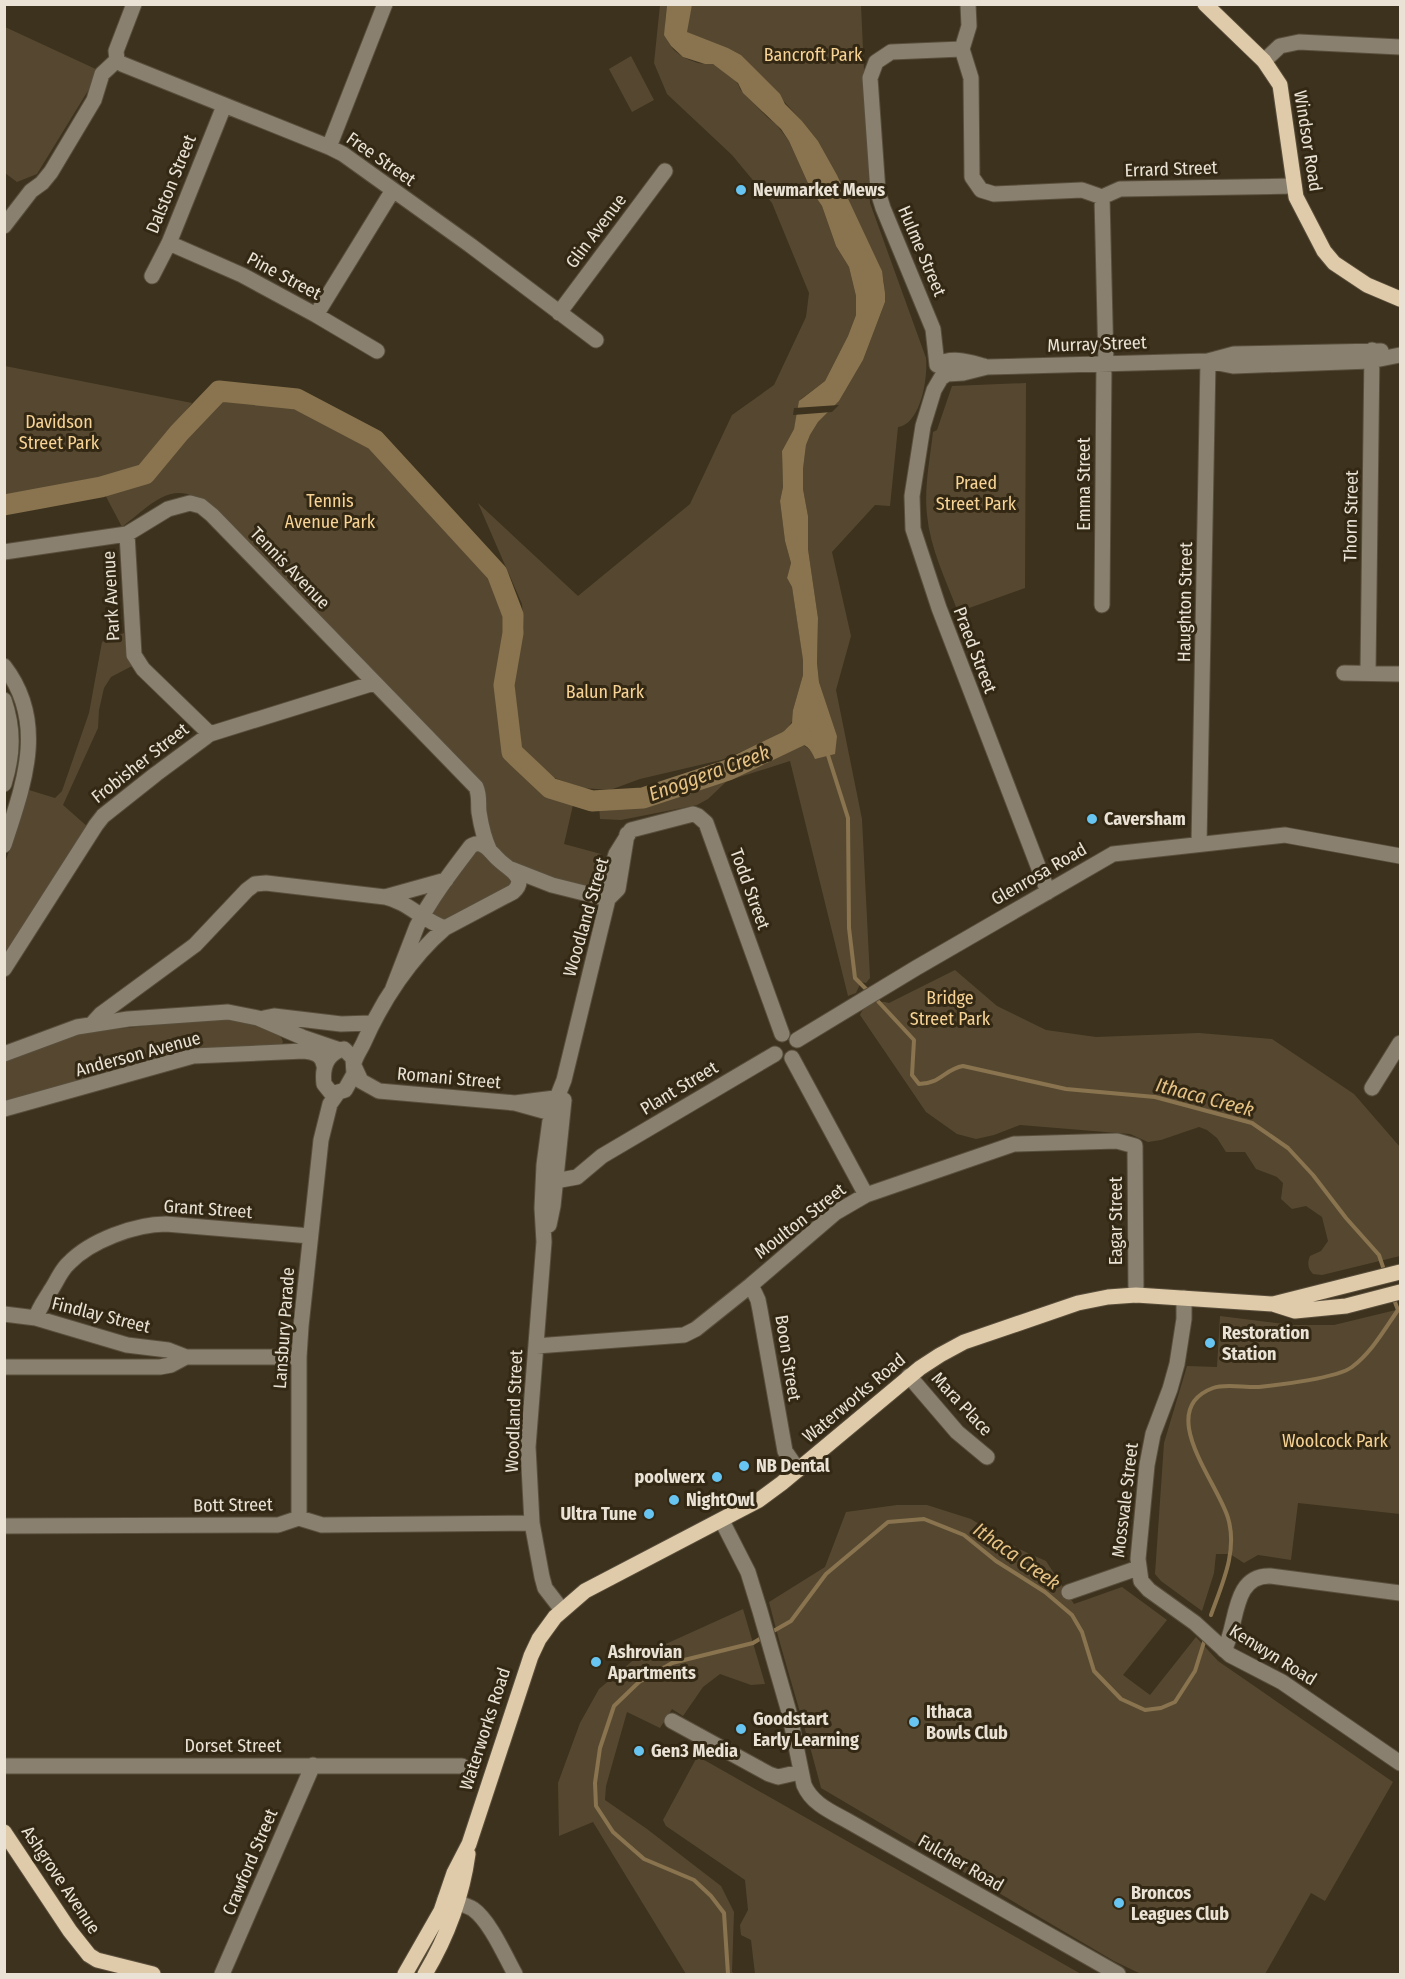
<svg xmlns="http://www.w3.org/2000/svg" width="1405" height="1979" font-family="'Fira Sans Condensed',sans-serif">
	<rect width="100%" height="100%" fill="#3d321e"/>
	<path fill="#564830" d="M660,5H667C663,36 664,52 698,63C703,64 708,63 713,64C718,66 724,72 728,75C734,79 738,82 740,89L767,117L776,124L789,141L811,190L822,206L836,246L849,267L856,296V315L848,336L825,381L801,399L794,429L782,451L783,487L780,501L785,541L791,563L787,578L792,587L803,659V675L793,710V720L789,726L779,736L721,760L640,779L610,790L582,788L552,777L532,765L517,745V709L513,677L524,628L522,604L478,503L578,596L690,504L732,415L774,385L806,317L809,293L772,203L732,155L667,94L654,63Z
		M692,5H861L870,203L926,358C928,377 921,424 898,427L890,506L875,505L832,552L851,636L836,690L862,819L870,978L866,983L861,982L856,993L848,996L790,761L727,781L708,799L697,805L621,820L600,819L599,806L636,803L675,791L724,775L791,745H803L812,751L837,736L819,682L817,663L818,618L808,549V516L803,489V469L806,445L810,435L818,422L839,401L863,360L885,302L884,282L880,267L837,175L818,141L802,121L741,55L728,48L686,32Z
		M5,27L100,71L37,174L17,182L5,173Z
		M631,56L654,100L632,112L609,69Z
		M5,366L192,403L138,473L5,498Z
		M1026,383L1025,588L958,612C946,580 930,548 927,515C924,487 930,459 933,432L937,430L952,386Z
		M219,391L297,399L375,440L497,573L513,615V633L504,685L512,752L550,788L592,801L573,805L564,844L601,854L593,887C557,878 499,871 488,829C484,816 486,800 485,787L219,512C175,476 160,497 122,527L101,487L146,474L179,433Z
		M124,633L126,647L132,666L111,677L104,688L99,710L98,728L63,805L89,828L5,962V863L29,790L55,798L62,791L89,713L102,642Z
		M476,848L511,875L512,887L444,922L432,916V910Z
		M955,970L997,1006L1046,1030L1096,1037L1199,1033L1272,1039L1354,1094L1400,1147V1256L1322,1275L1313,1274C1308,1269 1307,1263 1310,1256L1321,1251L1328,1241L1322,1217L1306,1206L1292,1209L1281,1199L1283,1183L1277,1177L1256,1169L1245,1152H1226L1217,1138L1207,1130L1199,1127L1161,1140L1148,1142L1130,1134L1020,1125L994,1135L976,1139L957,1134L926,1112L860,1015C864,1004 877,999 889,1003Z
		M227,1018C241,1020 280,1027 283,1042L281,1045L206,1050L5,1105L4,1058L8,1057L86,1032Z
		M1400,1309V1514L1298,1503L1291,1560L1258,1555L1244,1563L1230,1554H1216L1214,1573L1202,1611L1161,1581L1155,1574L1164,1443L1187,1366L1217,1367L1220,1316L1292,1325H1334Z
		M897,1505H927L971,1519L1019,1549L1046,1561L1074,1604L1122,1587L1167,1620L1123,1675L1150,1695L1196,1637L1218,1661L1393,1782L1325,1901L1311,1893L1265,1974H1141L1114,1961L821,1788C805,1725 785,1665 769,1602L825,1567L846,1512Z
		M743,1609L765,1684L751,1685L720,1674L703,1687L683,1716L672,1709L660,1728L627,1712L606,1786L605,1800L647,1829L721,1886L734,1912L732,1972L735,1974H686L593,1822L559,1836L558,1783L580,1723L599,1689L637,1657Z
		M697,1757L706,1761L1081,1974H755L751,1940L741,1935L740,1925L748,1910L745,1880L666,1826L663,1820Z"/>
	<path fill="#89744f" d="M667,5H692L687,32L728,48L741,55L780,94L785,104L802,121L818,141L837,175L882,271L885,293V302L863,360L839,401L818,422L810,435L806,445L803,469V489L808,516V549L818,618L817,663L819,682L837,736L835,754L815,759C807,738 794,743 777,750L774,738L779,736L792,723L793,710L803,675V660L792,587L787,578L791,563L785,541L780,501L783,487L782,451L794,429L799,401L825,381L848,336L856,315V296L849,267L836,246L822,206L811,190L789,141L781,129L743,93L738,83L713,64H705L683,57L671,46L664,35Z"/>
	<path fill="#3d321e" d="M839,405L832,412L793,415L794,408Z"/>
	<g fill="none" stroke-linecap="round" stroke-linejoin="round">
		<path stroke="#89744f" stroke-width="4" d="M827,752L848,818L849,928L855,978L870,993
			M875,998L914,1040L912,1075L919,1084C940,1084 945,1069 963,1066L1066,1089L1155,1097L1252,1123L1288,1148L1313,1175L1346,1218L1379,1255L1385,1273
			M1211,1615C1222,1584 1238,1551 1228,1518C1218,1483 1154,1410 1213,1388C1226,1383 1245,1388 1259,1387C1279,1385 1337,1378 1352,1367C1372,1352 1384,1330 1398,1310L1393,1297
			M770,1633L791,1621L826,1574L888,1522L924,1519L964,1535L996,1561L1045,1592L1072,1615L1082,1632L1094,1671L1121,1699L1145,1710L1161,1708L1175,1702L1195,1671L1205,1639
			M728,1974L724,1913L711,1896L694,1880L644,1859L613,1832L596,1806L595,1783L600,1748L614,1706L639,1682L672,1663L753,1643L763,1637"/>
		<path stroke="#89744f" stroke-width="21" d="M4,505L101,487L145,474L179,433L219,391L297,399L375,440L497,573L513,615V633L504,685L512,752L550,788L592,801L643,798L728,770L801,735"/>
		<defs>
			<path id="minor" d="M968,4L969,26L962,49L971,78L972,177L981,190L994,194L1082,190L1102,197L1120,189L1294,186
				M117,60L122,64L329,147L343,154L470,245L596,340
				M117,60L116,51L134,4
				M1264,61L1280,46L1299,42L1400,47
				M329,147L385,4
				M1102,197L1106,364
				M4,226L31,191L42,183L51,172L94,100L102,74L117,60
				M169,243L242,275L316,315L377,351
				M152,276L169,243L224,106
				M559,313L665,171
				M316,315L393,190
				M1208,361L1234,354L1381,351
				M937,365L933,329L883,208L878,192L870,78L876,62L891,52L962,49
				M937,365C952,356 969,362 984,366
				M947,374L941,378L934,390L923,426L912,496L913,529L939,608L1048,892
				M947,374L963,373L987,367L1208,361L1233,366L1370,361L1400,355
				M127,534L134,655L143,669L210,734
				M4,552L127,534L168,509L190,503L201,506L212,515L476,787C480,796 478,803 479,812C481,825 484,839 490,851
				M1102,605L1104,364
				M4,666C48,723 23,786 4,845
				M1368,672L1372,350
				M1344,673L1400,674
				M4,700C14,729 13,755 4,784
				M1199,844L1208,361
				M511,869L552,885L608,899
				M385,897L446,880
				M602,897L616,854L631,830L693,814L698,816L706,823L782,1034
				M4,969L96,825L103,816L156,774L210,734L374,683
				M264,1018L274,1016L341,1024L371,1023
				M91,1025L101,1014L195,945L247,890L255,884L266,883L385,897C408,902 422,920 445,928L513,892C529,878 508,869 499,860C493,855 488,846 480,844C476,843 475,844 471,846C452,871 431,898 417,926L393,988
				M797,1040L916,968L1113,854L1285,835L1400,856
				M344,1049L353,1058L354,1074L345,1090L332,1094L324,1084C322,1068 326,1053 344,1049Z
				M4,1054L77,1027L128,1019L228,1012L258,1018L302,1037L340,1050
				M792,1058L866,1195
				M354,1063C356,1055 361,1049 364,1042C382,1001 411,957 445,928
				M355,1068L361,1081L379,1091L515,1103L551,1113L563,1108L555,1098L515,1103
				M1372,1088L1400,1043
				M4,1109L193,1056L304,1051C314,1052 323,1055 324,1066
				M544,1174L555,1181L577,1177L602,1156L775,1054
				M549,1225L553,1206L564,1100
				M751,1285L758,1300L760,1310L785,1451L798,1470
				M1184,1298V1319L1177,1364L1170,1389L1153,1434L1147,1465L1138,1559L1141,1581L1149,1590L1195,1623L1230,1655L1282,1682L1400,1763
				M4,1314L36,1318L127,1345L168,1350L186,1357H299
				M36,1318C39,1307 46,1299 51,1290C57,1281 61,1270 69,1263C90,1241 135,1224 166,1224L310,1236
				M536,1346L684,1335L696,1329L751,1285L835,1213L866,1195L1014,1144L1117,1141L1135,1146L1136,1295
				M4,1367H160L171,1365L186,1357
				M909,1376L957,1432L987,1457
				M299,1518V1357L301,1326L321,1140L330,1104L337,1094
				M722,1521L748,1572L760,1611L789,1712L804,1785C812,1804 832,1812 848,1821L1118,1974
				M4,1526L278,1525L299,1518L322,1525L532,1523
				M1069,1592L1138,1568
				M562,1610L545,1588L542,1577L532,1523L528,1447L544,1242L542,1208L544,1165L551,1113L564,1080L608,899L618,889L627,834
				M1224,1650C1238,1627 1231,1575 1270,1576L1400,1593
				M672,1721L769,1774L778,1777L800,1772
				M4,1766H462
				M445,1899C454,1902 465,1904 473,1909C490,1921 505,1956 515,1974
				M222,1974L313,1765"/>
			<path id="major" d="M1205,4L1264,61L1280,85L1296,197L1324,251L1334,263L1367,285L1400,299
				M1273,1304L1400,1272
				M4,1832L70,1931L89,1955L97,1960L153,1974
				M405,1974L441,1911L454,1873L469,1844L531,1656L539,1639L555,1617L585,1591L759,1500L782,1483L920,1368L940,1355L964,1342L1078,1303L1108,1297L1136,1295L1273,1304L1295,1311L1346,1306L1400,1292
				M425,1974C447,1937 462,1898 468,1854"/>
		</defs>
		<use href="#minor" stroke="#594e3b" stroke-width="17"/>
		<use href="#major" stroke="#594e3b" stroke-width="17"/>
		<use href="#minor" stroke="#898070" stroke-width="15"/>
		<use href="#major" stroke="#dfcba9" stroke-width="15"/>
	</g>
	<g fill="#68c4f0" stroke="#332814" stroke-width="2">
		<circle cx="741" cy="190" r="6"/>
		<circle cx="1092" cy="819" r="6"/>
		<circle cx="1210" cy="1343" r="6"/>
		<circle cx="744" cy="1466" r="6"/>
		<circle cx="717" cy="1477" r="6"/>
		<circle cx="674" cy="1500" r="6"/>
		<circle cx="649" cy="1514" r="6"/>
		<circle cx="596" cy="1662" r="6"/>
		<circle cx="914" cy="1722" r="6"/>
		<circle cx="741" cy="1729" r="6"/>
		<circle cx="639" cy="1751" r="6"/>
		<circle cx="1119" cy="1903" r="6"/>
	</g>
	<g text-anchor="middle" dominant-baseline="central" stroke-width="6" stroke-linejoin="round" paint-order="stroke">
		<g font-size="18" fill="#f7d395" stroke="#332814">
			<text x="813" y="55">Bancroft Park</text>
			<text x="59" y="422">Davidson<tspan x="59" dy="21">Street Park</tspan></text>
			<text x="976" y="483">Praed<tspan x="976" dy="21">Street Park</tspan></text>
			<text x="330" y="501">Tennis<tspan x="330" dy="21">Avenue Park</tspan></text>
			<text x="605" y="692">Balun Park</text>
			<text x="950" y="998">Bridge<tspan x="950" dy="21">Street Park</tspan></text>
			<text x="1335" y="1441">Woolcock Park</text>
		</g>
		<g font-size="18" fill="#e9e2d5" stroke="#332814">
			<text transform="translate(1308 141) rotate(81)">Windsor Road</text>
			<text transform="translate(381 159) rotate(35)">Free Street</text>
			<text transform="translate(1171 169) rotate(-2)">Errard Street</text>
			<text transform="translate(171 184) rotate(-68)">Dalston Street</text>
			<text transform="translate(596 231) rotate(-53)">Glin Avenue</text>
			<text transform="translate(922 251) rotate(67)">Hulme Street</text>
			<text transform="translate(284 276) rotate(28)">Pine Street</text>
			<text transform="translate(1097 344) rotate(-2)">Murray Street</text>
			<text transform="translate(1084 484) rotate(-90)">Emma Street</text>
			<text transform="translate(1351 516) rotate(-89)">Thorn Street</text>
			<text transform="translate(290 568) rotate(46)">Tennis Avenue</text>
			<text transform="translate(111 596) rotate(-93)">Park Avenue</text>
			<text transform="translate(1185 602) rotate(-89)">Haughton Street</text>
			<text transform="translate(975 650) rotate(69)">Praed Street</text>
			<text transform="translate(140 763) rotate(-38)">Frobisher Street</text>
			<text transform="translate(1039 874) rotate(-30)">Glenrosa Road</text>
			<text transform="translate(750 889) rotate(70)">Todd Street</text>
			<text transform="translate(586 917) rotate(-74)">Woodland Street</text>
			<text transform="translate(138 1054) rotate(-15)">Anderson Avenue</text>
			<text transform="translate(449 1078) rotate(5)">Romani Street</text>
			<text transform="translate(679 1088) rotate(-31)">Plant Street</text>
			<text transform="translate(208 1209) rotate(4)">Grant Street</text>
			<text transform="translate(800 1221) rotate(-38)">Moulton Street</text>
			<text transform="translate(1116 1221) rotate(-90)">Eagar Street</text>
			<text transform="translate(101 1315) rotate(14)">Findlay Street</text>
			<text transform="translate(284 1328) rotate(-86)">Lansbury Parade</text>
			<text transform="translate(788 1358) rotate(81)">Boon Street</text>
			<text transform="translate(854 1398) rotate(-40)">Waterworks Road</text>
			<text transform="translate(962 1404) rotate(47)">Mara Place</text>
			<text transform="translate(514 1411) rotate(-88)">Woodland Street</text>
			<text transform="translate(1125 1500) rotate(-83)">Mossvale Street</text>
			<text transform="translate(233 1505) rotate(-1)">Bott Street</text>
			<text transform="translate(1273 1655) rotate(32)">Kenwyn Road</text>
			<text transform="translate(485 1729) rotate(-72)">Waterworks Road</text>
			<text x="233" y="1746">Dorset Street</text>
			<text transform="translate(250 1862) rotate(-67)">Crawford Street</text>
			<text transform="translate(961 1863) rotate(30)">Fulcher Road</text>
			<text transform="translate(61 1880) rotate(56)">Ashgrove Avenue</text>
		</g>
		<g font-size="18" font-weight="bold" fill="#e9e2d5" stroke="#332814" text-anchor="start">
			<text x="753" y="190">Newmarket Mews</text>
			<text x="1104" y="819">Caversham</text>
			<text x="1222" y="1333">Restoration<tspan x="1222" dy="21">Station</tspan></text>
			<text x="756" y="1466">NB Dental</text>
			<text x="705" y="1477" text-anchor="end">poolwerx</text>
			<text x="686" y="1500">NightOwl</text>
			<text x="637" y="1514" text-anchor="end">Ultra Tune</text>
			<text x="608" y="1652">Ashrovian<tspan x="608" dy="21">Apartments</tspan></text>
			<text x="926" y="1712">Ithaca<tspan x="926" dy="21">Bowls Club</tspan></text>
			<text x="753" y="1719">Goodstart<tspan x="753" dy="21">Early Learning</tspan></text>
			<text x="651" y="1751">Gen3 Media</text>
			<text x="1131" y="1893">Broncos<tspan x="1131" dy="21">Leagues Club</tspan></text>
		</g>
		<g font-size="20" font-style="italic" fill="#e6c385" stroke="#332814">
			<text transform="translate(709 773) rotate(-20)">Enoggera Creek</text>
			<text transform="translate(1205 1097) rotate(15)">Ithaca Creek</text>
			<text transform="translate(1017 1556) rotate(35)">Ithaca Creek</text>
		</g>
	</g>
	<rect width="1405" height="1979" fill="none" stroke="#e9e2d5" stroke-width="12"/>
</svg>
